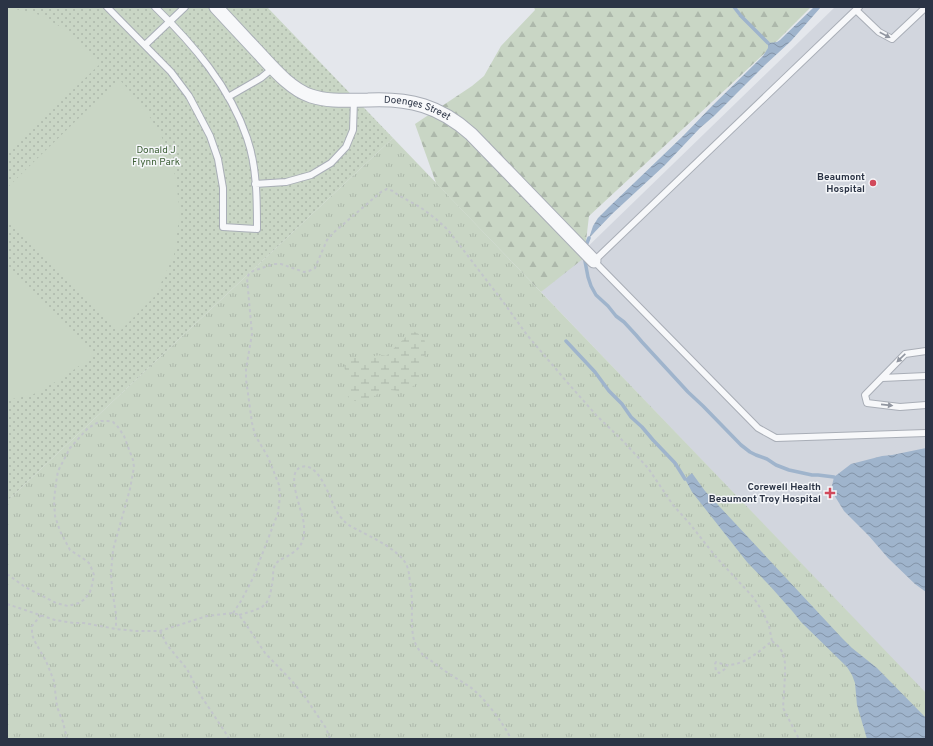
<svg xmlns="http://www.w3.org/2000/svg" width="933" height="746" font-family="Overpass,sans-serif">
	<defs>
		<pattern id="grass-tufts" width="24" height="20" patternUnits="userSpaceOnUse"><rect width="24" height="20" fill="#c9d6c5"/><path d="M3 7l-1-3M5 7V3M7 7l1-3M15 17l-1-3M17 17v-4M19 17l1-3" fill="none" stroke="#adb8ab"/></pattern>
		<pattern id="forest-firs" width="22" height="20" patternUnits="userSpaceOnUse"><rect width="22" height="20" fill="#c9d6c5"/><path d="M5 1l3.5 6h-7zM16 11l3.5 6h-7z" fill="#adb8ab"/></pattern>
		<pattern id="wetland-marsh" width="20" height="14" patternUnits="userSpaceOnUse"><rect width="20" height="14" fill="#c9d6c5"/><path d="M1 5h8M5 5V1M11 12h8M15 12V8" fill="none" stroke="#adb8ab"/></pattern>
		<pattern id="park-dots" width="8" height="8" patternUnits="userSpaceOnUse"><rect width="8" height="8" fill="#c9d6c5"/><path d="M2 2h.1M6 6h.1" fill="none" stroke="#adb8ab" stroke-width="1.8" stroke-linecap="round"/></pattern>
		<pattern id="water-waves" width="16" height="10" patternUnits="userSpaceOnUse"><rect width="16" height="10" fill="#9fb4cc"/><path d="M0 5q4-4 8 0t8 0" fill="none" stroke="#8293a7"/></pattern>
	</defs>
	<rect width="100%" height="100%" fill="#e4e7ec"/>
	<path fill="#d2d6de" d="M835,7H926V694L541,292Z"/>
	<path fill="url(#grass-tufts)" d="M393,138L926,693V739H7V501Z"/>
	<path fill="url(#forest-firs)" d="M534,7H811L766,52L589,216L584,258L541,292L436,183L415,124L472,86L484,76L501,46L535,10Z"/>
	<path fill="url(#wetland-marsh)" d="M412,331C424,334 429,345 425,356C423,359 421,361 420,364C419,369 420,373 421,377C409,393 404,393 386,389C373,394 371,404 355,401C350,400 348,398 346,392L351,381V378L345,370L344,365L354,358L382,355L386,356Z"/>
	<path fill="url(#park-dots)" d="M7,7H267L393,138L7,501Z"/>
	<path fill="#c9d6c5" d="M7,7L40,15L71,33L100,64L7,152Z
		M119,79L143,106L161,135L175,175L180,212L174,255L155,296L119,332L7,220V188Z
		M7,265L95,354L64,377L32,395L7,400Z"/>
	<path fill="url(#water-waves)" d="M814,7H821L791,41L765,65L714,116L700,128L665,165L612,214L589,238L593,226L598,218L609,207L683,136L712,106L763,56L768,48V43L777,42L780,40Z
		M926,448V592L915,584L888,558L869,536L844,511L831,490L834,477L851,464L882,456L892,455Z
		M692,473L705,491L841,637L852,648L877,668L926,718V739H867L857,705L855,683L852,675L847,667L801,622L793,612L770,586L747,562L692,492L685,479Z"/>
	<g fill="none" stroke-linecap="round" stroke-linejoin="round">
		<path stroke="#9fb4cc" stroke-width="3.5" d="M734,7L741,16L768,43
			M585,248L589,238
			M584,256L588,277L591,286L596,295L608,306L616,316L624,322L636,335L642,342L688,392L703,406L741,445L750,452L756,455L767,459L776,465L789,470L812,475H818L834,477
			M566,341L595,372L609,391L622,404L631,417L642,427L653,440L675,463L685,479"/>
		<defs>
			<path id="service" d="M107,7L171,72L189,96L198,113L210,136L218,159L223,188V227L257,229C257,199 257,167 247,138C230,87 193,44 155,7
				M859,7L594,261L758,428L776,438L926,433
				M856,10L879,32L892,39L926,7
				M145,45L185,7
				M228,97L261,78L273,68
				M255,184L286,182L311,175L331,163L346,147L353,130L354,100
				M926,351L905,354L865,395L867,403L900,407L926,405
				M882,378L926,376"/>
			<g id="minor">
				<path id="s1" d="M216,7C230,22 244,37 257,51C272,67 290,89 311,96C329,102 349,100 368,100C410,98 440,106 471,134L594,261"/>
			</g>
		</defs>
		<use href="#service" stroke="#a9aeb7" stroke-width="8"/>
		<use href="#minor" stroke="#a9aeb7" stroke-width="15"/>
		<path stroke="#c2c5cb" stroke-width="2" stroke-dasharray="3 3" stroke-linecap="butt" d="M7,574L25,587L56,603L68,606L79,603L85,599L90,592L92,585L94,575L91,567L89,563L84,559L70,550L60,531L55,516L54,500L56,483L58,471L70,448L88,428L95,424L101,421H108L113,422L118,427L124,436L133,460L134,467L130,489L113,550L111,573L112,589L116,614V629
			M7,604L55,620L74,623H84L116,629L136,631H160L207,616L233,613L239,615L245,623L265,653L292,681L305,697L326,728L330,739
			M233,613L241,601L253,578L278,513L280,496L279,485L268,457L255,435L252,423L246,379V369L252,334L247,278L249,274L253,271L274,264H281L304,272L309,271L315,268L327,240L333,233L381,192L387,189L393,191L398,195L420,207L436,219L448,230L504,303L527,335L567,382L596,415L623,441L648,468L673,505L690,524L716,557L753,597L763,612L769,626L772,641C760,651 744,665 728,665C724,665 720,663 716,662L715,664L716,671L719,673L725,669L728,665
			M41,615L32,626V634L34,640L46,661L54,681L57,707L63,722L67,739
			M239,615C266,607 269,608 273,578C273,573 273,567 276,564C278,560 282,559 286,557C300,549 305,543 304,526C304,513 284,473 301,467C319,461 330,499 336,510C338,514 342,519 345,522C349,526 354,528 358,530C373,538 395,548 405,562C409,569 409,575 410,582C411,589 412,596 412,603C412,615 411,628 414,640C415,644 420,652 423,655C426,658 430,660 433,662C445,672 458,679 470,687C484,697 504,724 511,739
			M160,631L167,645L187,669L201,696L225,732L229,739
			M772,641L778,646L783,653L785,663V676L783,708L799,739"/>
		<use href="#service" stroke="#f7f8fa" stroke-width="6"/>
		<use href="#minor" stroke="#f7f8fa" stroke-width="13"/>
	</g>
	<defs><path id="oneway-solid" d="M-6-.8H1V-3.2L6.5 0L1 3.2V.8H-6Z"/></defs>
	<g fill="#9196a0">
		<use href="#oneway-solid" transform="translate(885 35) rotate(28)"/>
		<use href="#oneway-solid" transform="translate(901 358) rotate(136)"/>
		<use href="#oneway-solid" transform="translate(887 405) rotate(6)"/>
	</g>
	<g fill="#d1495b" stroke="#f4f6f9" stroke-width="1.5">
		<circle cx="873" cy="183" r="4"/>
		<path d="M828 487h4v4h4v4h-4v4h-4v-4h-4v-4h4z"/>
	</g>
	<g text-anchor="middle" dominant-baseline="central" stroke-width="3" stroke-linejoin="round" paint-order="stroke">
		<g font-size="10" fill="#2b3445" stroke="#f4f6f9">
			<text stroke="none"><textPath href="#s1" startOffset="239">Doenges Street</textPath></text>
		</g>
		<g font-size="10" fill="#3f6138" stroke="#f4f6f9">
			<text x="156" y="150">Donald J<tspan x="156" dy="12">Flynn Park</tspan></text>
		</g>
		<g font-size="10" font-weight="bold" fill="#2b3445" stroke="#f4f6f9" text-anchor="end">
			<text x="865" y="177">Beaumont<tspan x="865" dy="12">Hospital</tspan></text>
			<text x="821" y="487">Corewell Health<tspan x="821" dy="12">Beaumont Troy Hospital</tspan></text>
		</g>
	</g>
	<rect width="933" height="746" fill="none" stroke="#2b3445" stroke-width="16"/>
</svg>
